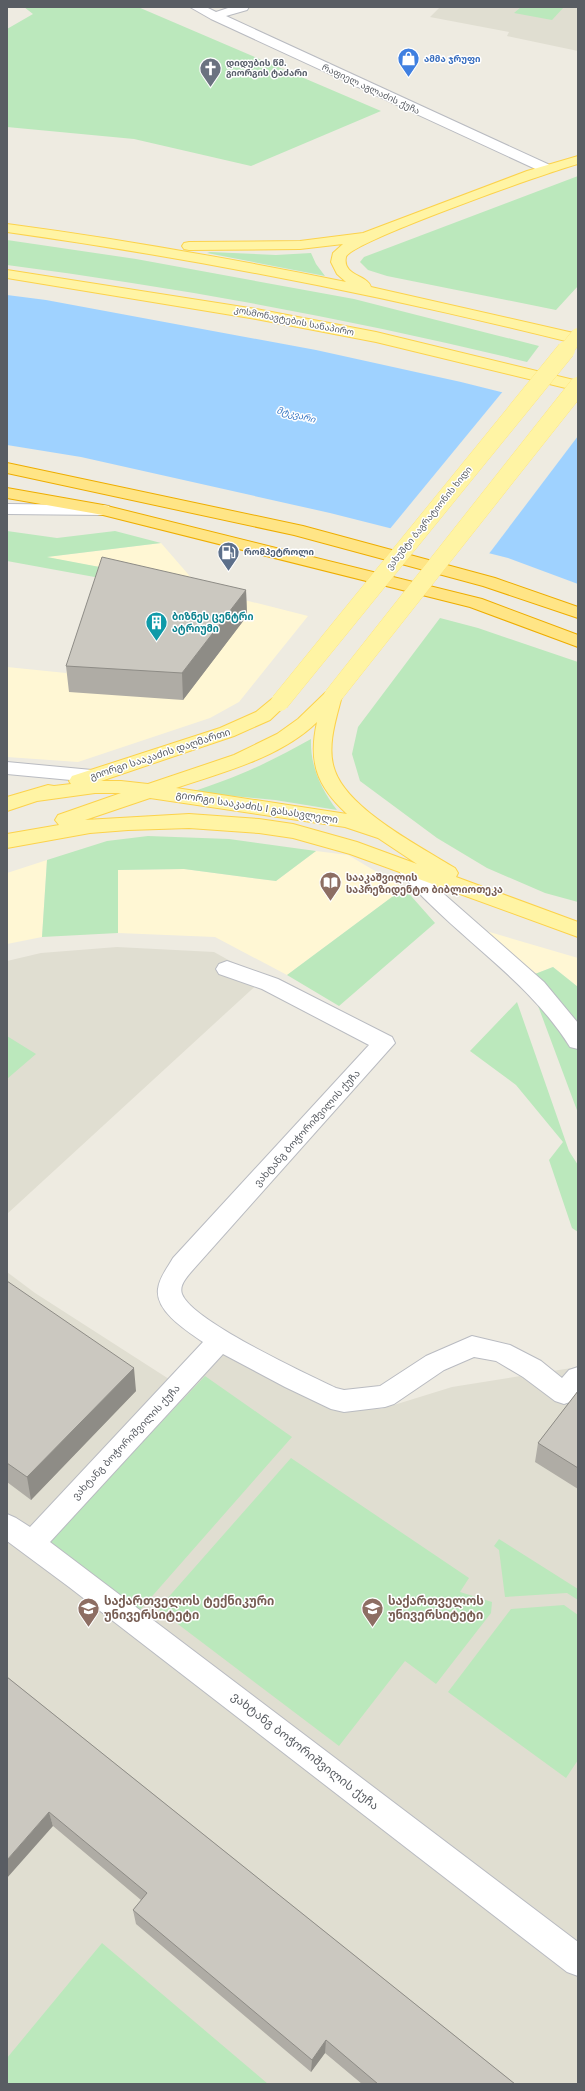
<svg xmlns="http://www.w3.org/2000/svg" width="585" height="2091" font-family="Arial,'Noto Sans Georgian',sans-serif">
	<rect width="100%" height="100%" fill="#eeebe1"/>
	<path fill="#fff7d4" d="M161,543L201,589L308,616L239,702L210,718L78,762L7,757V667L66,673L101,578L183,583L46,557Z
		M316,851L348,855L404,888L287,975L215,937L118,933V870L184,869L276,881Z
		M47,860L42,937L7,944V873Z
		M476,928L578,958V987L553,967L522,979Z"/>
	<path fill="#e0ded1" d="M440,7H578V51L507,36L509,32L430,17Z
		M117,947L214,952L263,979L7,1214V961L41,953Z
		M7,1272L35,1293L186,1390L221,1352L333,1410L381,1409L452,1387L578,1367V2084H7Z"/>
	<path fill="#bbe8bc" d="M24,7H138L381,111L251,166L134,139L7,127V29L33,14Z
		M521,7H564L552,20L514,13Z
		M578,176V286L556,310L387,276L368,270L360,262L364,257Z
		M7,240L136,259L354,299L539,346L527,362C356,320 182,288 7,265Z
		M210,252L276,255L311,253L316,264L325,276L207,253Z
		M7,531L57,538L115,531L161,543L47,557L184,583L100,578L7,561Z
		M440,618L478,628L578,662V902L545,893L487,868L437,838L360,781L352,754L358,727Z
		M311,739C310,766 321,789 337,810L275,800L191,792C236,778 270,762 311,739Z
		M148,836L229,839L316,851L276,881L184,869L118,870V933L42,937L47,860L107,841Z
		M404,888L435,923L339,1006L287,975Z
		M553,967L578,987V1113L534,995L522,979Z
		M517,1002L569,1151L578,1165V1232L572,1228L549,1160L563,1142L516,1085L470,1051Z
		M7,1036L36,1054L7,1079Z
		M205,1376L292,1437L140,1610L48,1542Z
		M291,1458L469,1578L460,1592L492,1602L491,1613L436,1684L405,1661L339,1746L158,1609Z
		M499,1539L578,1589V1600L567,1593L505,1597L499,1550L494,1546Z
		M564,1605L578,1615V1760L566,1778L448,1692L511,1609Z
		M102,1943L268,2084H7V2058Z"/>
	<path fill="#9fd2ff" d="M7,295L46,300L316,350L461,382L578,411V584L508,558L330,513L81,457L7,445Z"/>
	<path fill="#eeebe1" d="M504,390L578,409V436L488,555L389,530Z"/>
	<g fill="none" stroke-linecap="round" stroke-linejoin="round">
		<defs>
			<path id="minor" d="M190,7H206L216,12L231,7H249L247,10L226,16L552,166L554,169L547,173L542,172L211,19Z
				M7,504L103,505L109,506L111,510L109,514L103,515L7,514Z
				M7,762L92,770L99,771L102,776L99,781L92,782L7,774Z
				M408,862L415,864L445,895L544,982L578,1023V1049L570,1047C534,989 479,952 431,905C420,895 411,884 401,874L398,869L401,864Z
				M227,961L278,979L392,1037L395,1043L191,1272C186,1278 179,1286 182,1294C192,1321 307,1374 336,1388L344,1390L380,1386L426,1356L472,1336L510,1345L541,1361L562,1378L569,1370L578,1367V1395L573,1401L564,1404L555,1401L523,1377L496,1361L474,1357L444,1370L394,1404L385,1407L344,1412L331,1409L285,1387L223,1354L50,1542L578,1942V1976L567,1972L69,1587L7,1541V1514L16,1518L30,1527L203,1342C187,1331 155,1311 158,1289C159,1278 168,1267 173,1258L369,1045L262,989L219,974L216,969L219,964Z"/>
			<path id="major" d="M578,156V164C551,171 350,242 346,257C342,276 368,275 371,287L578,334V344C390,297 199,259 7,232V224C120,239 233,259 346,282L337,274L331,262L333,253L343,244L300,249L189,250L184,249L182,246L184,243L189,242L300,241L363,233L527,171Z
				M7,270L256,309L376,332L578,381V391L376,342L256,319L7,278Z
				M333,690L340,692L342,696C336,719 326,748 335,771C349,810 421,847 455,868L458,873L456,877L578,922V937L350,854L293,838L259,833L189,828L128,830L90,833L7,848V834L59,825L55,820L58,815L121,793H95L37,801L7,811V797L48,785L54,786L71,784L69,781L72,776L220,728L256,712L273,698L280,696L287,698L289,702L270,720L234,736L101,781H121L148,784L234,755L277,734L298,719L326,692ZM317,722C308,763 317,786 347,814L176,788C223,772 280,758 317,722ZM150,798L345,827L378,838L417,864L357,842L293,824L259,819L189,814L85,820Z"/>
			<path id="highway" d="M7,463L303,526L495,578L578,607V618L483,586L294,535L7,473Z
				M7,488L103,505L482,599L578,635V647L470,607L103,515L7,498Z"/>
		</defs>
		<use href="#minor" stroke="#b9bbc1" stroke-width="2"/>
		<use href="#major" stroke="#fcd24b" stroke-width="2"/>
		<use href="#highway" stroke="#eead00" stroke-width="2"/>
		<use href="#minor" fill="#fff" fill-rule="evenodd"/>
		<use href="#major" fill="#fff4a4" fill-rule="evenodd"/>
		<use href="#highway" fill="#ffe586" fill-rule="evenodd"/>
		<defs>
			<path id="major-bridge-far1" d="M565,351L578,335"/>
			<path id="major-bridge" d="M333,696L578,386
				M280,702L566,350"/>
		</defs>
		<use href="#major-bridge-far1" stroke="#fcd24b" stroke-width="14" stroke-linecap="butt"/>
		<use href="#major-bridge" stroke="#fcd24b" stroke-width="18" stroke-linecap="butt"/>
		<use href="#major-bridge-far1" stroke="#fff4a4" stroke-width="14"/>
		<use href="#major-bridge" stroke="#fff4a4" stroke-width="18"/>
	</g>
	<path fill="#afaca5" d="M246,590L247,616L183,700L69,692L66,666Z
		M7,1281L136,1391L31,1500L7,1482Z
		M578,1391V1489L535,1462L538,1443Z
		M7,1677L515,2084H362L325,2053L311,2072L136,1924L133,1910L141,1900L53,1826Z"/>
	<path fill="#8e8c86" d="M246,590L247,616L183,700L182,673Z
		M134,1368L136,1391L31,1500L27,1477Z
		M49,1812L53,1826L7,1878V1860Z
		M326,2040L325,2053L311,2072L312,2060Z"/>
	<path fill="#cbc8c0" stroke="#8e8c86" d="M102,557L246,590L182,673L66,666Z
		M7,1281L134,1368L27,1477L7,1463Z
		M578,1391V1468L538,1443Z
		M7,1677L515,2084H378L326,2040L312,2060L133,1910L147,1893L49,1812L7,1860Z"/>
	<defs>
		<symbol id="shop-pin" viewBox="-11 -11 22 30"><path d="M0 17L-7.5 6A9.5 9.5 0 1 1 7.5 6Z" fill="#3f7fe0" stroke="#fff"/><path d="M-5-2.5h2.3a2.7 3.5 0 0 1 5.4 0H5L5.5 6h-11ZM-1.5-2.5h3a1.5 2.3 0 0 0-3 0Z" fill="#fff"/></symbol>
		<symbol id="church-pin" viewBox="-11 -11 22 30"><path d="M0 17L-7.5 6A9.5 9.5 0 1 1 7.5 6Z" fill="#6b7280" stroke="#fff"/><path d="M-1.2-6h2.4v3.5h3.3v2.4h-3.3V6h-2.4V-.1h-3.3v-2.4h3.3Z" fill="#fff"/></symbol>
		<symbol id="fuel-pin" viewBox="-11 -11 22 30"><path d="M0 17L-7.5 6A9.5 9.5 0 1 1 7.5 6Z" fill="#5c6f8a" stroke="#fff"/><path d="M-5.5-6h7V0h2V4h1.3V-2.5L3-4.5l.8-.8L6-3V5H2.5V1h-1V6h-7ZM-4.2-4.7v3.2H.2V-4.7Z" fill="#fff"/></symbol>
		<symbol id="building-pin" viewBox="-11 -11 22 30"><path d="M0 17L-7.5 6A9.5 9.5 0 1 1 7.5 6Z" fill="#0f9aa8" stroke="#fff"/><path d="M-4-6H4V6H1V3H-1V6H-4ZM-2.5-4.3h1.7v1.8h-1.7ZM.8-4.3h1.7v1.8H.8ZM-2.5-1h1.7V.8h-1.7ZM.8-1h1.7V.8H.8Z" fill="#fff"/></symbol>
		<symbol id="library-pin" viewBox="-11 -11 22 30"><path d="M0 17L-7.5 6A9.5 9.5 0 1 1 7.5 6Z" fill="#8d6e63" stroke="#fff"/><path d="M-6-4Q-3-5.5-.7-3.5V5Q-3 3-6 4ZM6-4Q3-5.5 .7-3.5V5Q3 3 6 4Z" fill="#fff"/></symbol>
		<symbol id="university-pin" viewBox="-11 -11 22 30"><path d="M0 17L-7.5 6A9.5 9.5 0 1 1 7.5 6Z" fill="#8d6e63" stroke="#fff"/><path d="M0-5L7-2L0 1L-7-2ZM-4 1L0 2.5L4 1V4Q0 6-4 4Z" fill="#fff"/></symbol>
	</defs>
	<g fill-rule="evenodd">
		<use href="#shop-pin" x="396" y="46" width="25" height="34"/>
		<use href="#church-pin" x="198" y="56" width="25" height="34"/>
		<use href="#fuel-pin" x="216" y="540" width="25" height="34"/>
		<use href="#building-pin" x="144" y="610" width="25" height="34"/>
		<use href="#library-pin" x="318" y="870" width="25" height="34"/>
		<use href="#university-pin" x="76" y="1596" width="25" height="34"/>
		<use href="#university-pin" x="360" y="1596" width="25" height="34"/>
	</g>
	<g text-anchor="middle" dominant-baseline="central" stroke-width="3" stroke-linejoin="round" paint-order="stroke">
		<g font-size="9" font-weight="bold" fill="#366cbe" stroke="#fff" text-anchor="start">
			<text x="424" y="59">ამმა ჯრუფი</text>
		</g>
		<g font-size="9" font-weight="bold" fill="#5b616d" stroke="#fff" text-anchor="start">
			<text x="226" y="63">დიდუბის წმ.<tspan x="226" dy="10">გიორგის ტაძარი</tspan></text>
		</g>
		<g font-size="9" fill="#595d63" stroke="#fff">
			<text transform="translate(371 89) rotate(25)">რაფიელ აგლაძის ქუჩა</text>
			<text transform="translate(294 321) rotate(11)">კოსმონავტების სანაპირო</text>
			<text transform="translate(429 518) rotate(-51)">ვახუშტი ბაგრატიონის ხიდი</text>
		</g>
		<g font-size="9" font-style="italic" fill="#3776c3" stroke="#fff">
			<text transform="translate(296 415) rotate(14)">მტკვარი</text>
		</g>
		<g font-size="9" font-weight="bold" fill="#4e5e75" stroke="#fff" text-anchor="start">
			<text x="244" y="552">რომპეტროლი</text>
		</g>
		<g font-size="10" font-weight="bold" fill="#0d838f" stroke="#fff" text-anchor="start">
			<text x="172" y="616">ბიზნეს ცენტრი<tspan x="172" dy="12">ატრიუმი</tspan></text>
		</g>
		<g font-size="10" fill="#595d63" stroke="#fff">
			<text transform="translate(160 754) rotate(-18)">გიორგი სააკაძის დაღმართი</text>
			<text transform="translate(257 807) rotate(9)">გიორგი სააკაძის I გასასვლელი</text>
			<text transform="translate(307 1128) rotate(-48)">ვახტანგ ბოჭორიშვილის ქუჩა</text>
			<text transform="translate(126 1442) rotate(-47)">ვახტანგ ბოჭორიშვილის ქუჩა</text>
		</g>
		<g font-size="10" font-weight="bold" fill="#785e54" stroke="#fff" text-anchor="start">
			<text x="346" y="877">სააკაშვილის<tspan x="346" dy="12">საპრეზიდენტო ბიბლიოთეკა</tspan></text>
		</g>
		<g font-size="12" font-weight="bold" fill="#785e54" stroke="#fff" text-anchor="start">
			<text x="104" y="1601">საქართველოს ტექნიკური<tspan x="104" dy="14">უნივერსიტეტი</tspan></text>
			<text x="388" y="1601">საქართველოს<tspan x="388" dy="14">უნივერსიტეტი</tspan></text>
		</g>
		<g font-size="12" fill="#595d63" stroke="#fff">
			<text transform="translate(305 1751) rotate(38)">ვახტანგ ბოჭორიშვილის ქუჩა</text>
		</g>
	</g>
	<rect width="585" height="2091" fill="none" stroke="#595d63" stroke-width="16"/>
</svg>
